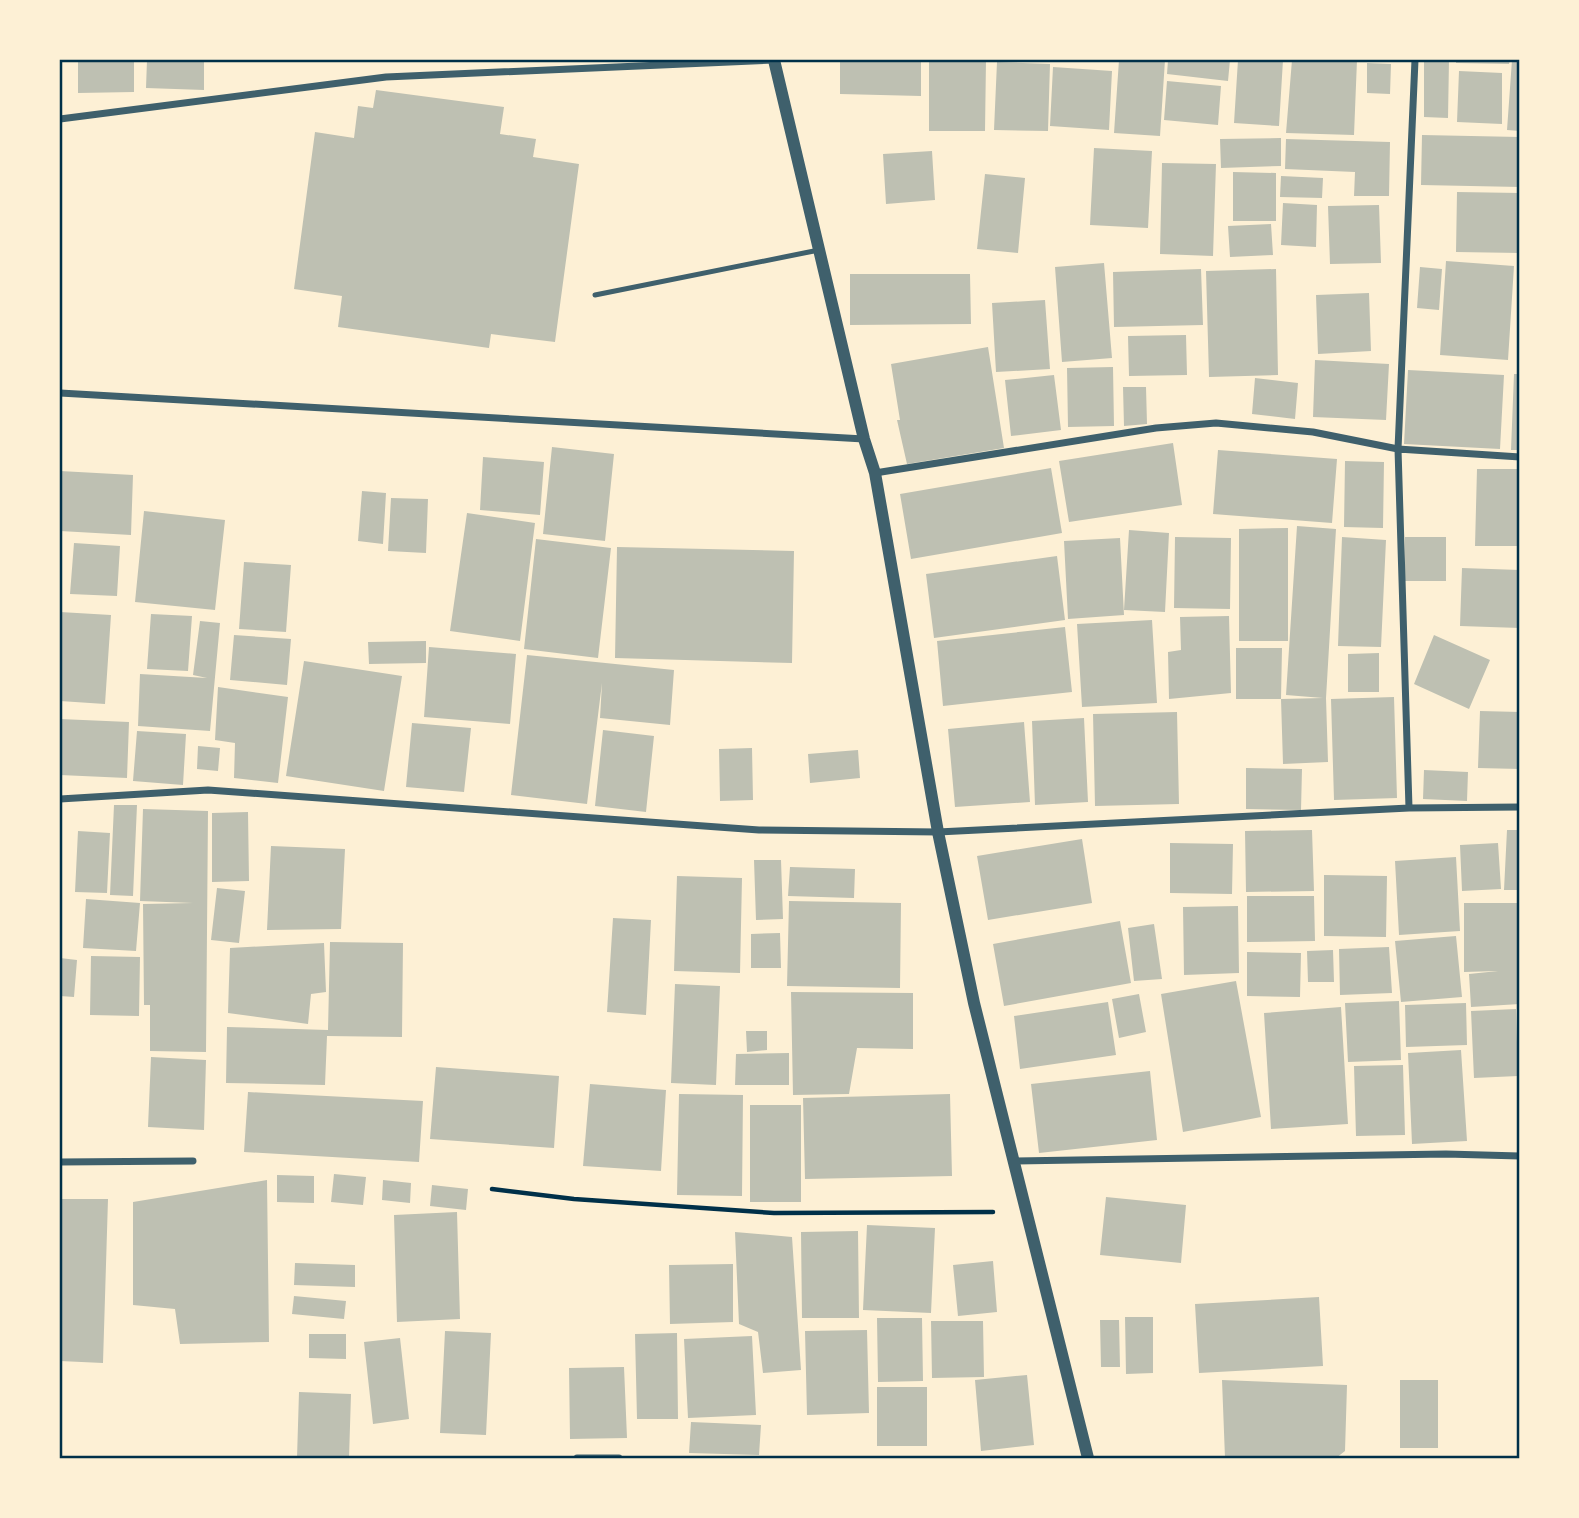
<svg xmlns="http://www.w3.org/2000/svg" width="1579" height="1518" font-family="'Zilla Slab',serif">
	<rect width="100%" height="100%" fill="#fdf0d5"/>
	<path fill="#bec0b2" d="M78,60H134V92L78,93Z
		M147,60H204V90L146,88Z
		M840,60H921V96L840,94Z
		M929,60H986L985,131H929Z
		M1119,60H1165L1160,136L1114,133Z
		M1168,60H1230L1228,81L1167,74Z
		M1238,60H1283L1279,126L1234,123Z
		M1292,60H1357L1354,135L1286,133Z
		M1424,60H1449L1448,118L1424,117Z
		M1456,60H1510L1509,64L1456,63Z
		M1512,60H1520V131L1507,130Z
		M997,62L1050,64L1048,131L994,130Z
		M1367,63L1391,64L1390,94L1367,93Z
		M1053,67L1112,71L1109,130L1050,126Z
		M1459,71L1502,73V124L1457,122Z
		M1167,81L1221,86L1218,125L1164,120Z
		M376,90L504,107L500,134L536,139L533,157L579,164L555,342L491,334L489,348L338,327L342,296L294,289L315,132L354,138L358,106L373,108Z
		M1422,135L1520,137V187L1421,185Z
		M1281,138V166L1221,168L1220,139Z
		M1286,139L1390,142L1389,196H1354L1355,172L1285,169Z
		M1094,148L1152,151L1148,228L1090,225Z
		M932,151L935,200L886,204L883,154Z
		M1162,163L1216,164L1213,256L1160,254Z
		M1233,172L1276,173V221H1233Z
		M985,174L1025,178L1018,253L977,249Z
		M1281,176L1323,178L1322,198L1280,197Z
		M1457,192L1520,193V253L1456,252Z
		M1283,203L1317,205L1316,247L1281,245Z
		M1379,205L1381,263L1330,264L1328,206Z
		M1271,224L1273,255L1230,257L1228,226Z
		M1446,261L1514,266L1508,360L1440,355Z
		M1104,263L1112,358L1062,362L1055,267Z
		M1420,267L1442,269L1439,310L1417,308Z
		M1201,269L1203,325L1114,327L1113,272Z
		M1276,269L1278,375L1209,377L1206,271Z
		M850,274H970L971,324L850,325Z
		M1369,293L1371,351L1318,354L1316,295Z
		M1045,300L1050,369L996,372L992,303Z
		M1186,335L1187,375L1129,376L1128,336Z
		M988,347L1004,448L907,464L897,420H900L891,364Z
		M1315,360L1389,364L1386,420L1313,417Z
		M1113,367L1114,426L1068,427L1067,368Z
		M1408,370L1504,375L1500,449L1404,444Z
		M1514,374H1520V450H1511Z
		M1054,375L1061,430L1011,436L1005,380Z
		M1255,378L1298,383L1295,419L1252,414Z
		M1123,387H1146L1147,424L1124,426Z
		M1173,443L1182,505L1069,522L1059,461Z
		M552,447L614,454L605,541L543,534Z
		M1218,450L1337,459L1332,523L1213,514Z
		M483,457L544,462L540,515L480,510Z
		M1345,461L1384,462L1383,528L1344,527Z
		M1051,468L1062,533L911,559L900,494Z
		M1477,469H1520V546H1475Z
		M60,471L133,475L131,535L60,531Z
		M362,491L386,493L383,544L358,541Z
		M391,498L428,499L426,553L388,551Z
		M144,511L225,520L215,610L135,602Z
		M467,513L535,523L520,641L450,631Z
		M1297,526L1336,529L1326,698L1328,762L1283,764L1281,699L1323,698L1286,695Z
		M1288,528V641H1239V529Z
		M1129,530L1169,533L1165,612L1124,610Z
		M1175,537L1231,538L1230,609L1174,608Z
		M1342,537L1386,540L1381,647L1338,646Z
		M1405,537H1446V581H1405Z
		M1120,538L1124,615L1068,619L1064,541Z
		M536,539L611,548L598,658L524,649Z
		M74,543L120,546L117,596L70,594Z
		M617,547L794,551L792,663L615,658Z
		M1057,556L1065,620L934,638L926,574Z
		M244,562L291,565L286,632L239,629Z
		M1462,568L1520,570V628L1460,626Z
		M60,612L111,615L105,704L60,701Z
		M151,614L192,616L188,671L147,669Z
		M1229,616L1231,693L1169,699L1168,652L1181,650L1180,617Z
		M1152,620L1157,703L1082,707L1077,624Z
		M200,621L220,623L210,731L138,726L140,674L207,678L193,675Z
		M1065,627L1072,692L943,706L937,641Z
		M234,635L291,639L287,685L230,680Z
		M1434,635L1490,660L1469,709L1414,684Z
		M426,641V663L369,664L368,642Z
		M429,647L516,654L510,724L424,717Z
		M1236,648H1282L1281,699H1236Z
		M1379,653V692H1348V654Z
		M527,655L674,670L670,725L600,718L602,683L587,804L511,795Z
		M304,661L402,676L384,791L286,776Z
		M218,687L288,697L278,783L234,778L235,743L215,740Z
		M1394,697L1397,798L1334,800L1331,699Z
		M1480,711L1520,712V769L1478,768Z
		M1177,712L1179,804L1095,806L1093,714Z
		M1084,718L1088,802L1035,805L1032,721Z
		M60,719L129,722L127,778L60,775Z
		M1024,722L1030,802L955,807L948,729Z
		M412,723L471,728L464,792L406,787Z
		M603,730L654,736L646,812L595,806Z
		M137,731L186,734L183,785L133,781Z
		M198,746L220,748L218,771L197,769Z
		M752,748L753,800L720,801L719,749Z
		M858,750L860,778L810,783L808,754Z
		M1246,768L1302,769L1301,810L1246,809Z
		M1424,770L1468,772L1467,801L1423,799Z
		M114,805H137L133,896L110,895Z
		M143,809L208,811L206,1052L150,1051V1005H144L143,904L193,903L140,901Z
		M248,812L249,881L212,882V813Z
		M1312,830L1314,891L1246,892L1245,831Z
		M1507,830H1520V890H1504Z
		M78,831L110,833L107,893L75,892Z
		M1082,839L1092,903L988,920L977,856Z
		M1170,843L1233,844L1232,894L1170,893Z
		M1498,843L1501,889L1462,891L1460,845Z
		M271,846L345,849L341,929L267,930Z
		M1456,857L1460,931L1399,935L1395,861Z
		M754,860H781L783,919L756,920Z
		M790,867L855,869L854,898L788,896Z
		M1324,875L1387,876L1386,937L1324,936Z
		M677,876L742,878L740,973L674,971Z
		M217,888L245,891L239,943L211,940Z
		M1247,896H1314L1315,941L1247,942Z
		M86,899L140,903L136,951L83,948Z
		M789,901L901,903L900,988L787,986Z
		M1464,903H1518L1520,1004L1471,1007L1469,974L1498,971L1464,972Z
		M1238,906L1239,973L1184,975L1183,907Z
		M613,918L651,920L646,1015L607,1012Z
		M1120,921L1131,983L1004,1006L993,944Z
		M1154,924L1162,979L1134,981L1128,928Z
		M780,933L781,968H751V934Z
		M1456,936L1462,997L1401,1002L1395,941Z
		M330,942L403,943L402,1037L327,1036L325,1085L226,1083L227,1027L328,1030Z
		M324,943L326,992L311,994L308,1024L228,1013L230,948Z
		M1389,947L1392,993L1340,995L1339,949Z
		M1333,950L1334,982H1308L1307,951Z
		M1247,952L1301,953L1300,997L1247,996Z
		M91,956L140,957L139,1016L90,1015Z
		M60,958L77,960L74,997L60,996Z
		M1236,981L1261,1117L1183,1132L1161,994Z
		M675,984L720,986L716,1085L671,1083Z
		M791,992L913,993V1049L857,1048L849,1094L793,1095Z
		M1139,994L1146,1032L1119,1038L1112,999Z
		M1399,1001L1401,1060L1348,1062L1345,1003Z
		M1108,1002L1116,1055L1020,1069L1014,1016Z
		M1466,1003L1467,1045L1406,1047L1405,1005Z
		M1341,1007L1348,1124L1271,1129L1264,1013Z
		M1516,1009L1518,1076L1474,1078L1471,1011Z
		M746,1031H767V1050L747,1052Z
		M1461,1050L1467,1141L1412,1144L1408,1053Z
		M789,1053V1085H735L736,1054Z
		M151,1057L206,1060L204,1130L148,1127Z
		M1403,1065L1405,1135L1356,1136L1354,1066Z
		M436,1067L559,1076L554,1148L430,1139Z
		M1150,1071L1157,1140L1039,1153L1031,1084Z
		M590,1084L666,1090L661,1171L583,1166Z
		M248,1092L423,1101L419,1162L244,1152Z
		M679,1094L743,1095L742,1196L677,1195Z
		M950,1094L952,1176L805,1179L803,1098Z
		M750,1105H801V1202H750Z
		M334,1174L366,1177L363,1205L331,1202Z
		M277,1175L314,1176V1203L277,1202Z
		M267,1180L269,1342L180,1344L175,1309L133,1305V1202Z
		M383,1180L411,1183L410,1203L382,1200Z
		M432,1185L468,1189L466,1210L430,1206Z
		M1106,1197L1186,1205L1181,1263L1100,1255Z
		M60,1199H108L103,1363L60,1361Z
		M457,1212L460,1319L397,1322L394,1215Z
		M867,1225L935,1228L931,1313L863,1310Z
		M858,1231L859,1318H802L801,1232Z
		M735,1232L792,1237L801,1370L763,1373L758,1332L739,1324Z
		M993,1261L997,1312L958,1316L953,1265Z
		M295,1263L355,1265V1287L294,1285Z
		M733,1264V1322L670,1324L669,1265Z
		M294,1296L346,1301L344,1319L292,1314Z
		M1319,1297L1323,1366L1199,1373L1195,1304Z
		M1125,1317H1153V1373L1126,1374Z
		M877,1318H922L923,1381L878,1382Z
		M1100,1320H1119L1120,1367H1101Z
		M931,1321H983L984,1377L932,1378Z
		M867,1330L869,1413L807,1415L805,1331Z
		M445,1331L491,1333L486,1435L440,1433Z
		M677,1333L678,1419H637L635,1334Z
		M309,1334H346V1359L309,1358Z
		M752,1336L756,1415L688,1418L684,1339Z
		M400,1338L409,1419L373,1424L364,1342Z
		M624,1367L627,1438L570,1439L569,1368Z
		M1027,1375L1034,1445L981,1451L975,1380Z
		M1222,1380L1347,1385L1345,1451L1336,1458H1225Z
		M1400,1380H1438V1448H1400Z
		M877,1387H927V1446H877Z
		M299,1392L351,1394L349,1458H297Z
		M691,1422L761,1425L759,1455L689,1453Z"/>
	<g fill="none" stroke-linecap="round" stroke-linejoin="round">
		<path stroke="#003049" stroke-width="4.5" d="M492,1189L574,1199L774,1213L993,1212"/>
		<path stroke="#3f606c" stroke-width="5" d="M595,295L819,250"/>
		<path stroke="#3f606c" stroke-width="7" d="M60,119L386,77L774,60
			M60,393L864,439
			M875,473L1156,428L1216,423L1313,432L1398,449L1520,457
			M60,799L208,790L759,830L938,832L1409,808L1520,807
			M1409,808L1398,449L1415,60
			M1014,1161L1446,1154L1520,1156
			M60,1162L193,1161
			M577,1458H619"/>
		<path stroke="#3f606c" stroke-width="12" d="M774,60L864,439L875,473L938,832L974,1003L1088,1458"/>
	</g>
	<rect width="1579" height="1518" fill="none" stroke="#fdf0d5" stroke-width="122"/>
	<rect x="61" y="61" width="1457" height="1396" fill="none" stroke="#003049" stroke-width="2.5"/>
</svg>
